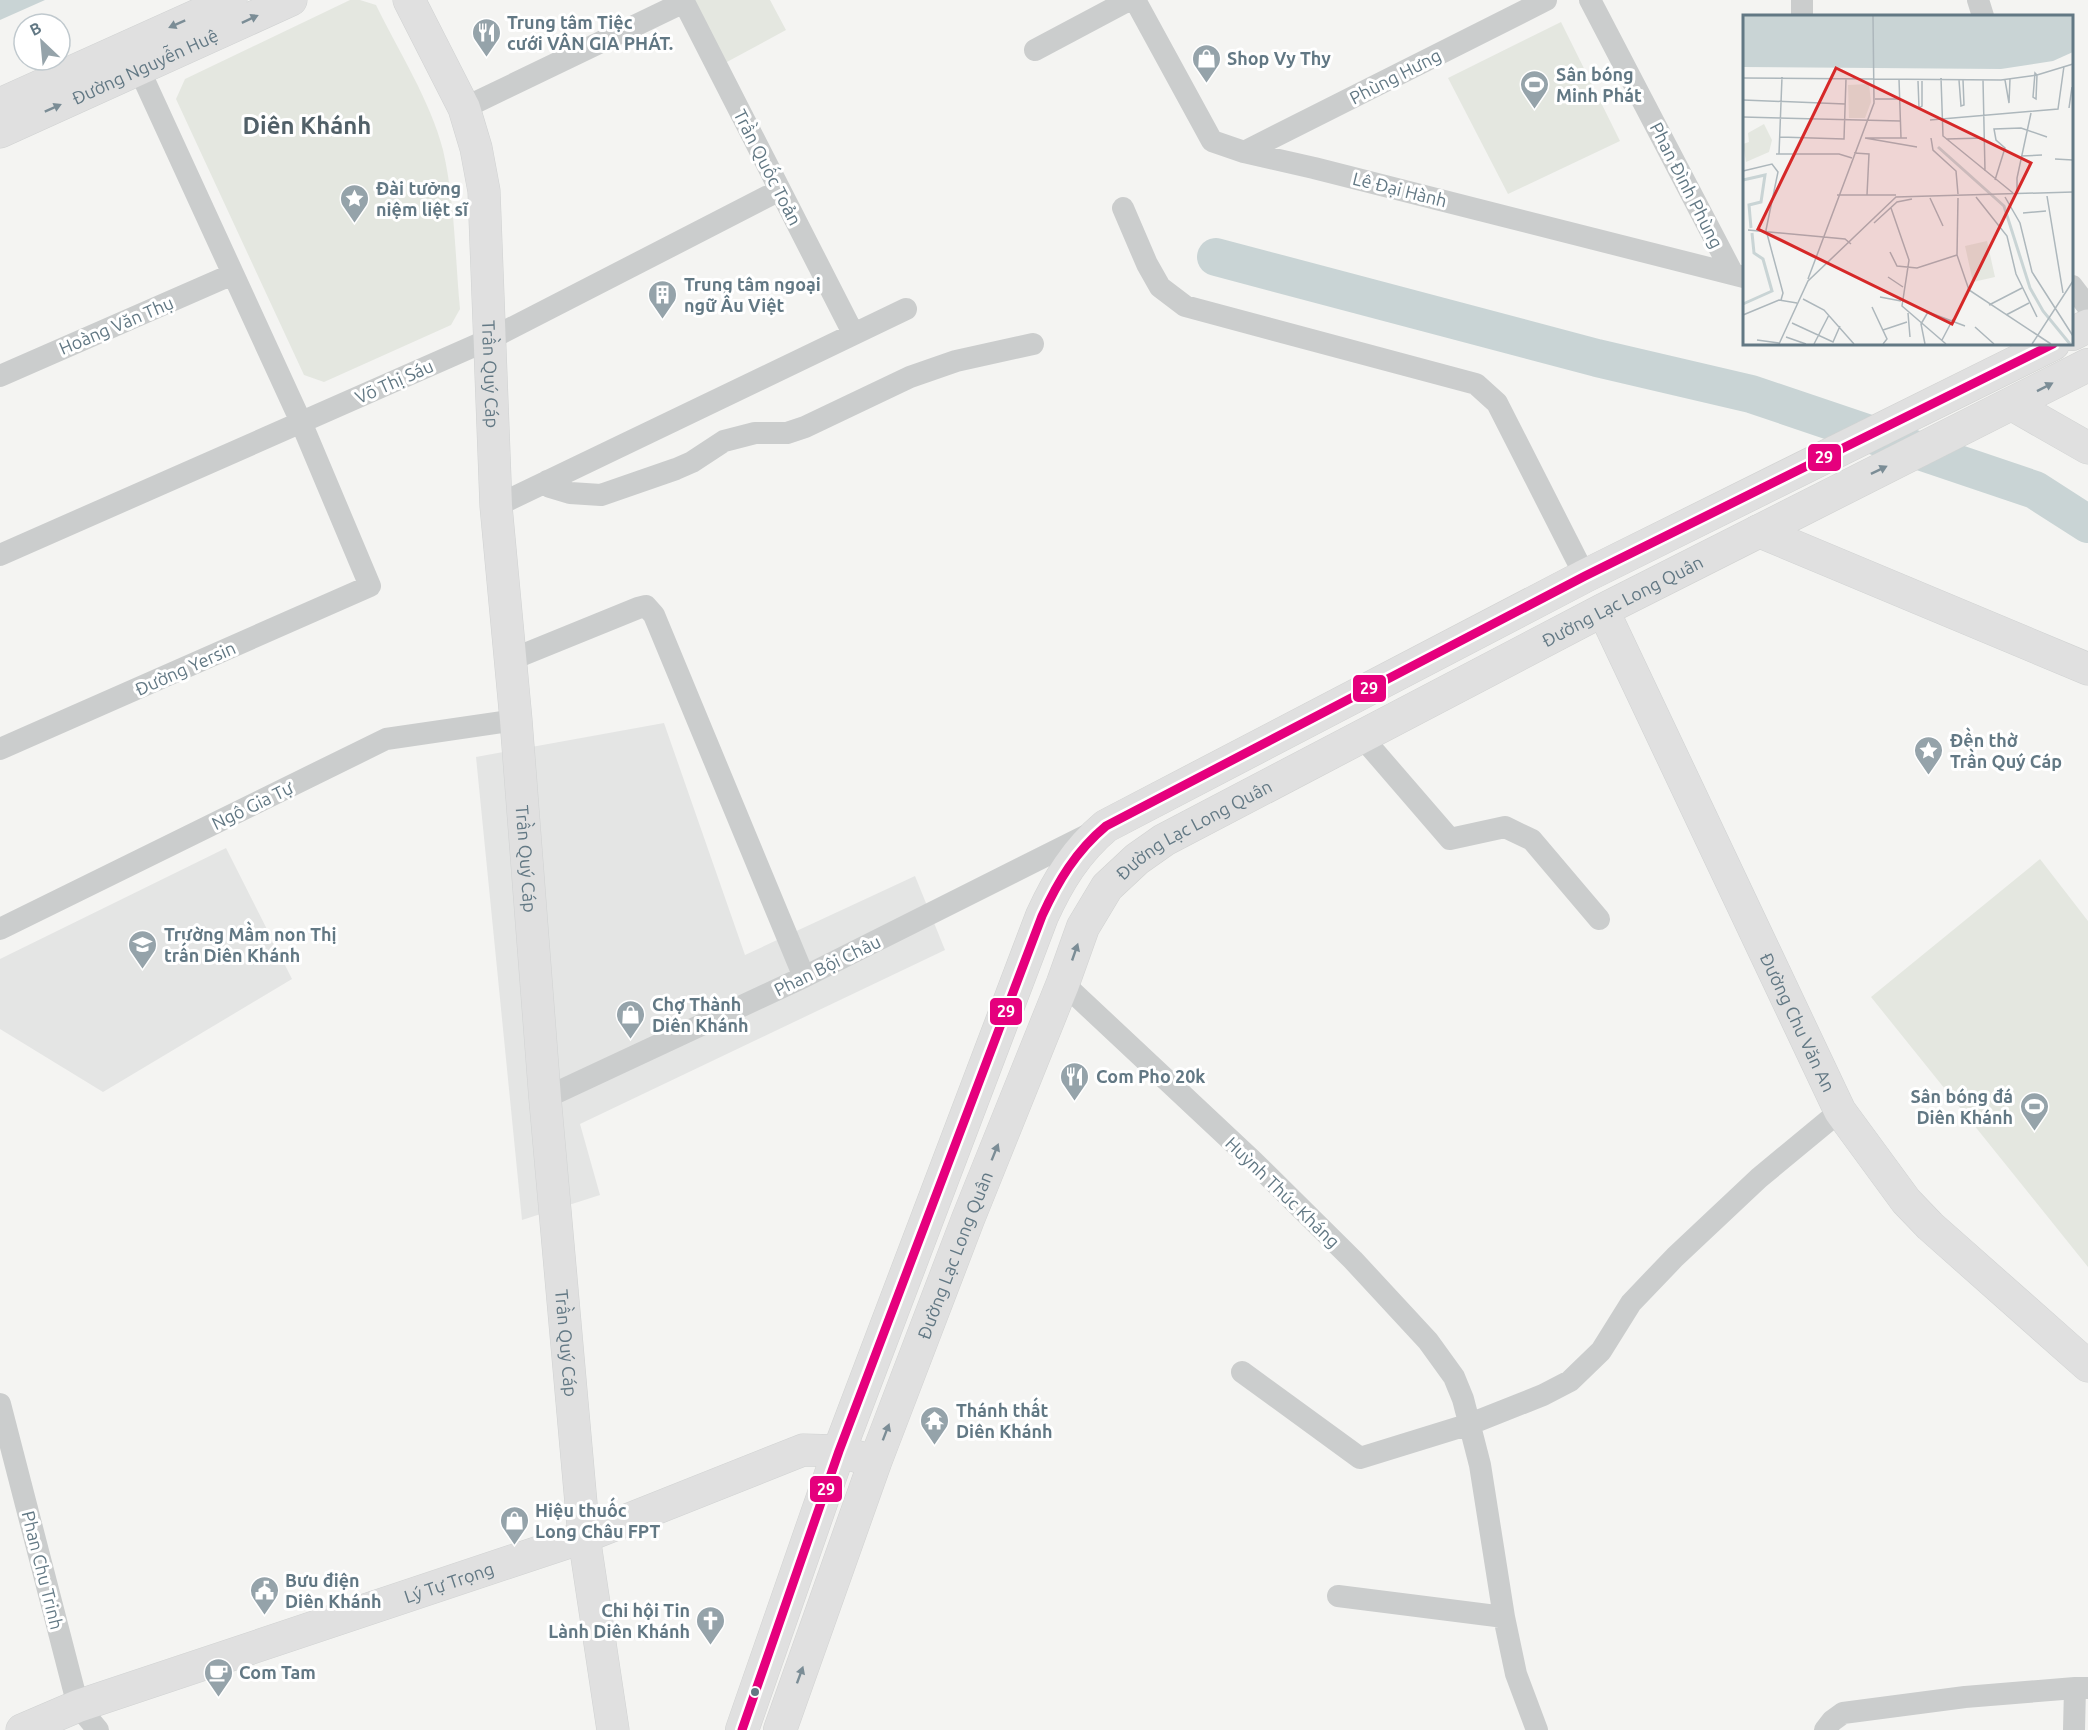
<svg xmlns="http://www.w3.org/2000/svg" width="2088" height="1730" font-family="Ubuntu,sans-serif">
	<rect width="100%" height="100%" fill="#f4f4f2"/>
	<path fill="#e4e5e4" d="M664,723L745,955L915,876L945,950L580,1124L600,1195L522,1220L476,757Z
		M226,848L292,979L103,1092L0,1029V959Z"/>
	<path fill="#e4e7e0" d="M350,0H360L376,5C398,50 431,102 443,150C455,202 455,257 460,309L451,325L324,382L304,375L176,99L185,79Z
		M693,0H770L786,30L725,63Z
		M1561,22L1620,141L1508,194L1448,78Z
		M2040,859L2088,921V1267L1871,997Z"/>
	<path fill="#c9d4d5" d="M0,0H45L0,20Z"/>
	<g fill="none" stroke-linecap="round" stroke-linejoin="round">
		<path stroke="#c9d4d5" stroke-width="38" d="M1216,257L1597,358L1751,394L2035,490L2088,524"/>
		<defs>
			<g id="secondary">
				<path id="s1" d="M409,0L464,108L476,148L484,191L496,506L516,720L545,1098L584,1537L613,1730"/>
				<path d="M0,104L231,0"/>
				<path id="s2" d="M0,132L291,0"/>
				<path d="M2011,404L2088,448"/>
				<path d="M1758,531L2088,669"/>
				<path id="s3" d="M1603,610L1840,1111L1906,1201L1930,1226L2088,1366"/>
				<path id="s4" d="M22,1730L78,1706L584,1537L803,1450L839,1451L875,1462"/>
			</g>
			<g id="primary">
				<path d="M2072,334L2088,326"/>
				<path d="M742,1730L839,1451L1042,916C1058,881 1076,851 1106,826L1585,576L2053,344"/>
				<path id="s5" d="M780,1730L875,1462L968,1219L1063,983L1083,927L1107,887L1137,859L1164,840L1603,610L2088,365"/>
			</g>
		</defs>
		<use href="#secondary" stroke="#d0d2d2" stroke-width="33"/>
		<use href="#primary" stroke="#d1d2d1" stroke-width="34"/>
		<path stroke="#cbcdcd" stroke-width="22" d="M683,0L853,333
			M1135,0L1212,141L1244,152L1314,168L1744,277
			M1590,0L1733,274
			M1978,0L1983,16
			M1802,16V0
			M1035,50L1129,0
			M464,108L684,2
			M1244,152L1546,0
			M1123,208L1147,264L1160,287L1185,306L1476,384L1497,403L1585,576
			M2072,286L2088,307
			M0,376L233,274
			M547,481L550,487L570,493L601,495L676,469L692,462L724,441L755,433H787L805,427L910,377L956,361L1033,344
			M496,506L906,309
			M0,555L490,339L780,190
			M510,660L638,608L646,606L654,615L804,977
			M1361,736L1450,839L1505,827L1532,840L1599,919
			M0,749L370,586L301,422L133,56
			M0,929L386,739L516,720
			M1063,983L1253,1161L1353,1260L1428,1341L1454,1377L1463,1399L1480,1465L1504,1617L1516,1674L1537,1730
			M545,1098L804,977L1089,834
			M1242,1372L1360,1458L1470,1424L1543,1395L1570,1381L1601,1351L1631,1303L1675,1257L1759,1178L1840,1111
			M0,1404L78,1706L98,1730
			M1338,1596L1504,1617
			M1825,1730L1832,1721L1843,1713L1965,1697L2075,1688H2088
			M2074,1730L2075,1688"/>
		<use href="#secondary" stroke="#e0e0e0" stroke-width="32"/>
		<use href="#primary" stroke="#e0e0e0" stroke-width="33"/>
		<defs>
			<path id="bus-1" d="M742,1730L839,1451L1042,916C1058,881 1076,851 1106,826L1585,576L2053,344"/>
		</defs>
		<use href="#bus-1" stroke="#fff" stroke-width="14"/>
		<use href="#bus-1" stroke="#e5007d" stroke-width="9"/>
	</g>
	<defs><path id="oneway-solid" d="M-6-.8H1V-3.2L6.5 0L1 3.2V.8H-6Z" transform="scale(1.5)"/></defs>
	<g fill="#7b8d96">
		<use href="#oneway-solid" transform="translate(250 19) rotate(-25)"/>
		<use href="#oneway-solid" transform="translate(177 24) rotate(156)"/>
		<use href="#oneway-solid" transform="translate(53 108) rotate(-24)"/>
		<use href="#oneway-solid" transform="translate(2045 387) rotate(-27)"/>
		<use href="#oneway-solid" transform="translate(1879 470) rotate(-26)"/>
		<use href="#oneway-solid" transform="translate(1075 952) rotate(-71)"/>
		<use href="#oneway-solid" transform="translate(995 1152) rotate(-68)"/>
		<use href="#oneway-solid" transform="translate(886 1432) rotate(-69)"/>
		<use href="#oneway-solid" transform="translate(800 1675) rotate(-70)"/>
	</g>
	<defs>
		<symbol id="restaurant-pin" viewBox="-11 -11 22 30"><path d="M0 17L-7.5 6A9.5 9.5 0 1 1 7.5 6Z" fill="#95a3aa" stroke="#fff"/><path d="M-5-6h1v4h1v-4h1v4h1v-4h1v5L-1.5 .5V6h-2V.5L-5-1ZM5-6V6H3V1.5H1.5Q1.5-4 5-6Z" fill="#fff"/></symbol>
		<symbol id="shop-pin" viewBox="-11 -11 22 30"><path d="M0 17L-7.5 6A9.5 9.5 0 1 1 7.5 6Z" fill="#95a3aa" stroke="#fff"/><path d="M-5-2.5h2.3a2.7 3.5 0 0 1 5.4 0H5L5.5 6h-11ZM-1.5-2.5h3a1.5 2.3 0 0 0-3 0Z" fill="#fff"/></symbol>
		<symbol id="stadium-pin" viewBox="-11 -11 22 30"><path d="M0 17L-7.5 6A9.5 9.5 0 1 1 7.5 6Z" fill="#95a3aa" stroke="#fff"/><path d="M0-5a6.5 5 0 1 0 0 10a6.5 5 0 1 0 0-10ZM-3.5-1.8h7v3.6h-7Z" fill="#fff"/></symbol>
		<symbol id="sight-pin" viewBox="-11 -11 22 30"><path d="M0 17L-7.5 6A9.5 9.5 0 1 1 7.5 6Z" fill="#95a3aa" stroke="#fff"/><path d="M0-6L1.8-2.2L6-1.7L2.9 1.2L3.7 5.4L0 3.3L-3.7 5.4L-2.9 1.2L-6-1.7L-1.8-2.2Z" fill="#fff"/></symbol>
		<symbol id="building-pin" viewBox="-11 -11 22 30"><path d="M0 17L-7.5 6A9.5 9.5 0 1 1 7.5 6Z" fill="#95a3aa" stroke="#fff"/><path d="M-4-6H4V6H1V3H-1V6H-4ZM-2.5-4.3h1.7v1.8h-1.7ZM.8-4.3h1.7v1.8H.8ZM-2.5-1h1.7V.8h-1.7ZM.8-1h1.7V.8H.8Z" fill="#fff"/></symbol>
		<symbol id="school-pin" viewBox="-11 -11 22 30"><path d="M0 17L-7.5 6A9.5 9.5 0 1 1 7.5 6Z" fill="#95a3aa" stroke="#fff"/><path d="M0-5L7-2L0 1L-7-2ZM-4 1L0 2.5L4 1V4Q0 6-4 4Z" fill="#fff"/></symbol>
		<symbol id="temple-pin" viewBox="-11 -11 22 30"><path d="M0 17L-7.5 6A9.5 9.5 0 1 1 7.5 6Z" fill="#95a3aa" stroke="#fff"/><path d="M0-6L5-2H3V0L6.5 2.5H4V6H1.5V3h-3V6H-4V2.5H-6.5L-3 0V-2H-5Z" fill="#fff"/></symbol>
		<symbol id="civic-pin" viewBox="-11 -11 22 30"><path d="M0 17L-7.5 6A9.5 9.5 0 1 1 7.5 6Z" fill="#95a3aa" stroke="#fff"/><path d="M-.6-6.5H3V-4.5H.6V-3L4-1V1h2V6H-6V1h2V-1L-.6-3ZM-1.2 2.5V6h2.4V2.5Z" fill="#fff"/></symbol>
		<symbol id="church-pin" viewBox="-11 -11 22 30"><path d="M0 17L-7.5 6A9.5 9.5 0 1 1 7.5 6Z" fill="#95a3aa" stroke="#fff"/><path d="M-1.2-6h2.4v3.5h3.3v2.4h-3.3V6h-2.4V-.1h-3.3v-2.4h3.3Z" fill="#fff"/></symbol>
		<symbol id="cafe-pin" viewBox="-11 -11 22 30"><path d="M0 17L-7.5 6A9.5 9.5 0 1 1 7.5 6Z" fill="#95a3aa" stroke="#fff"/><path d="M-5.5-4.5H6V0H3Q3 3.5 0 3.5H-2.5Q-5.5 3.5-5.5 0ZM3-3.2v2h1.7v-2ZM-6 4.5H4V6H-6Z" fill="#fff"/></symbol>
	</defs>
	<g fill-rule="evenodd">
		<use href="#restaurant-pin" x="470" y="16" width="33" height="45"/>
		<use href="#shop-pin" x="1190" y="42" width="33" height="45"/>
		<use href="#stadium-pin" x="1518" y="68" width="33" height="45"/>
		<use href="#sight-pin" x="338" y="182" width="33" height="45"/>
		<use href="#building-pin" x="646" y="278" width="33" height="45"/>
		<use href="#sight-pin" x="1912" y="734" width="33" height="45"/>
		<use href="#school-pin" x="126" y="928" width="33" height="45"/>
		<use href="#shop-pin" x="614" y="998" width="33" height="45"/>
		<use href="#restaurant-pin" x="1058" y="1060" width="33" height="45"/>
		<use href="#stadium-pin" x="2018" y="1090" width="33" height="45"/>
		<use href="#temple-pin" x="918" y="1404" width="33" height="45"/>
		<use href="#shop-pin" x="498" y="1504" width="33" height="45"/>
		<use href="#civic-pin" x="248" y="1574" width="33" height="45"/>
		<use href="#church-pin" x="694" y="1604" width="33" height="45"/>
		<use href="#cafe-pin" x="202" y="1656" width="33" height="45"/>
	</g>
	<circle fill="#627884" stroke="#fff" stroke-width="2" cx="755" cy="1692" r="5"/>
	<g text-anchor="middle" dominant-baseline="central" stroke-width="6" stroke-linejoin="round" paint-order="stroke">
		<g font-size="18" font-weight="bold" fill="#627884" stroke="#fff" text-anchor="start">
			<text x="507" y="22">Trung tâm Tiệc<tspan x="507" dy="21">cưới VÂN GIA PHÁT.</tspan></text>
			<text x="1227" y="58">Shop Vy Thy</text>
			<text x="1556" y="74">Sân bóng<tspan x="1556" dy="21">Minh Phát</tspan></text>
			<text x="376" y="188">Đài tưởng<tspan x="376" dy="21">niệm liệt sĩ</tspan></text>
			<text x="684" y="284">Trung tâm ngoại<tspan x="684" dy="21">ngữ Âu Việt</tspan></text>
			<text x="1950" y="740">Đền thờ<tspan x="1950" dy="21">Trần Quý Cáp</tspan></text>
			<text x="164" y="934">Trường Mầm non Thị<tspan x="164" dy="21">trấn Diên Khánh</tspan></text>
			<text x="652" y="1004">Chợ Thành<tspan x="652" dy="21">Diên Khánh</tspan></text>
			<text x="1096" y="1076">Com Pho 20k</text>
			<text x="2013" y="1096" text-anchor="end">Sân bóng đá<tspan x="2013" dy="21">Diên Khánh</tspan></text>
			<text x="956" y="1410">Thánh thất<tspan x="956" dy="21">Diên Khánh</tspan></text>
			<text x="535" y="1510">Hiệu thuốc<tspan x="535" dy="21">Long Châu FPT</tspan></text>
			<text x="285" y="1580">Bưu điện<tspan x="285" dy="21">Diên Khánh</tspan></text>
			<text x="690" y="1610" text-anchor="end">Chi hội Tin<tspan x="690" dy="21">Lành Diên Khánh</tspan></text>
			<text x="239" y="1672">Com Tam</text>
		</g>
		<g font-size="18" fill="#627884" stroke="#fff">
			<text stroke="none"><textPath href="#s2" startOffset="159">Đường Nguyễn Huệ</textPath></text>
			<text transform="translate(1395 76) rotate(-27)">Phùng Hưng</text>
			<text transform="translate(768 167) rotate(63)">Trần Quốc Toản</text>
			<text transform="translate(1687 185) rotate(63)">Phan Đình Phùng</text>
			<text transform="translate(1400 189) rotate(14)">Lê Đại Hành</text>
			<text transform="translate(116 325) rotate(-23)">Hoàng Văn Thụ</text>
			<text stroke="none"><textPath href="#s1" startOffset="390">Trần Quý Cáp</textPath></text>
			<text transform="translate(394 381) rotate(-24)">Võ Thị Sáu</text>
			<text stroke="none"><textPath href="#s5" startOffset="1496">Đường Lạc Long Quân</textPath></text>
			<text transform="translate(185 668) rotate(-24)">Đường Yersin</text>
			<text transform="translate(252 805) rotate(-26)">Ngô Gia Tự</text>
			<text stroke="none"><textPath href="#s5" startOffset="1010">Đường Lạc Long Quân</textPath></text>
			<text stroke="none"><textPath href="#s1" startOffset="876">Trần Quý Cáp</textPath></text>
			<text transform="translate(827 965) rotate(-26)">Phan Bội Châu</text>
			<text stroke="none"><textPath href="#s3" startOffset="456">Đường Chu Văn An</textPath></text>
			<text transform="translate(1283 1192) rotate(44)">Huỳnh Thúc Kháng</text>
			<text stroke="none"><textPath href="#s5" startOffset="506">Đường Lạc Long Quân</textPath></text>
			<text stroke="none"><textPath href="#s1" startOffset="1362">Trần Quý Cáp</textPath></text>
			<text transform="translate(43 1570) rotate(76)">Phan Chu Trinh</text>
			<text stroke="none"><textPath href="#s4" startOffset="452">Lý Tự Trọng</textPath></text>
		</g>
		<g font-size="24" font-weight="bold" fill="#516068" stroke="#fff">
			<text x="307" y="125">Diên Khánh</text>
		</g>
	</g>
	<g transform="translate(1743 15)">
		<rect width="330" height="330" fill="#f4f4f2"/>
		<path d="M126,69L128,87L122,103H106L105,70ZM21,109L29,125L26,137L3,147L0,129L6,127L5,118ZM244,226L252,262L230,267L222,231Z" fill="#e4e7e0"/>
		<path d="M0,1H330V37L310,46L258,54L0,52Z" fill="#c9d4d5"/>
		<path fill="none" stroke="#c9d4d5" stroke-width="3" d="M195,132L261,191L287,273L300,296L327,329M0,165L22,160L18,187L6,190L8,213M0,289L29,276L20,244L11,238L9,218"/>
		<path fill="none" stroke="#adb7bc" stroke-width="1.5" d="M292,58L294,60L293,84L290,82ZM0,63L258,65L294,60L330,49M198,63L200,121L270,178M156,64L158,123M216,65L218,91L221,90L220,65M240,65L242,156M262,65L266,88L267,64M175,66L176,93L179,91V66M132,84H157M0,85L102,89M326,93L329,72M0,102L157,106M187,105L315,94L321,51M37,122L101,124L103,64M122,123L174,132M122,123H164M188,123L190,135L213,156L215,179M203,124L241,123M111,138L126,139L124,180M33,139H96L109,143M36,139L39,62M278,141L299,140M312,144L330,145M0,156L29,149L35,157L23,215L40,278L38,285M252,165L262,133L253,125L251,114L278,113L304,122M274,178V163L288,98M94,180H153M304,181L320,278M233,182L264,221L273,259L294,302M262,182L277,208L289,257L330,321M187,183L200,211M215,183L214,240L226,275L308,329M148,193L166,245L159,291L203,329M280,198L303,196M131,208L154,187L169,184M5,215L102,224L108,229M147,237L154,251L174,253L214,240M145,262L160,272M65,264L131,88L130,1M137,282L158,286M60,284L81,295L111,329M246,290L279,273M129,292L144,324L140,329M165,298L167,322M0,300L36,285L54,288M263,300L286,288M49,308L90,327L97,311M232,312L251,329M140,315L164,307M43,322L63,329M14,325L36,328M199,325L210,304M36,329L65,266L153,182L330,177M71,329L86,300M182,329L178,309L185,297L222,311M289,329L330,266"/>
		<path fill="#d62828" fill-opacity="0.15" stroke="#d62828" stroke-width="3" d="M93,53L288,148L209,309L15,214Z"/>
		<rect width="330" height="330" fill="none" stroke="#627884" stroke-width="3"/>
	</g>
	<g stroke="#fff" stroke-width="2">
		<rect x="1807" y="443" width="35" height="29" rx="6" fill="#e5007d"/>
		<rect x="1352" y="674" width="35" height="29" rx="6" fill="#e5007d"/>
		<rect x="989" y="997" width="34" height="29" rx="6" fill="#e5007d"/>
		<rect x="809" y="1475" width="34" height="28" rx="6" fill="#e5007d"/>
	</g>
	<g font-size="16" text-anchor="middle" font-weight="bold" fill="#fff">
		<text x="1824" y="463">29</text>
		<text x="1369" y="694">29</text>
		<text x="1006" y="1017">29</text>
		<text x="826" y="1495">29</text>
	</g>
	<g transform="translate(42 42) rotate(334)"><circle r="28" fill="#ffffff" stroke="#c0c9ce" stroke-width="1.5"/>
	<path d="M0-4.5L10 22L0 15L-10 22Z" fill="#95a3aa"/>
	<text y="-9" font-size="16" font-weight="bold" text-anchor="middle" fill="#627884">B</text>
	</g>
</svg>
